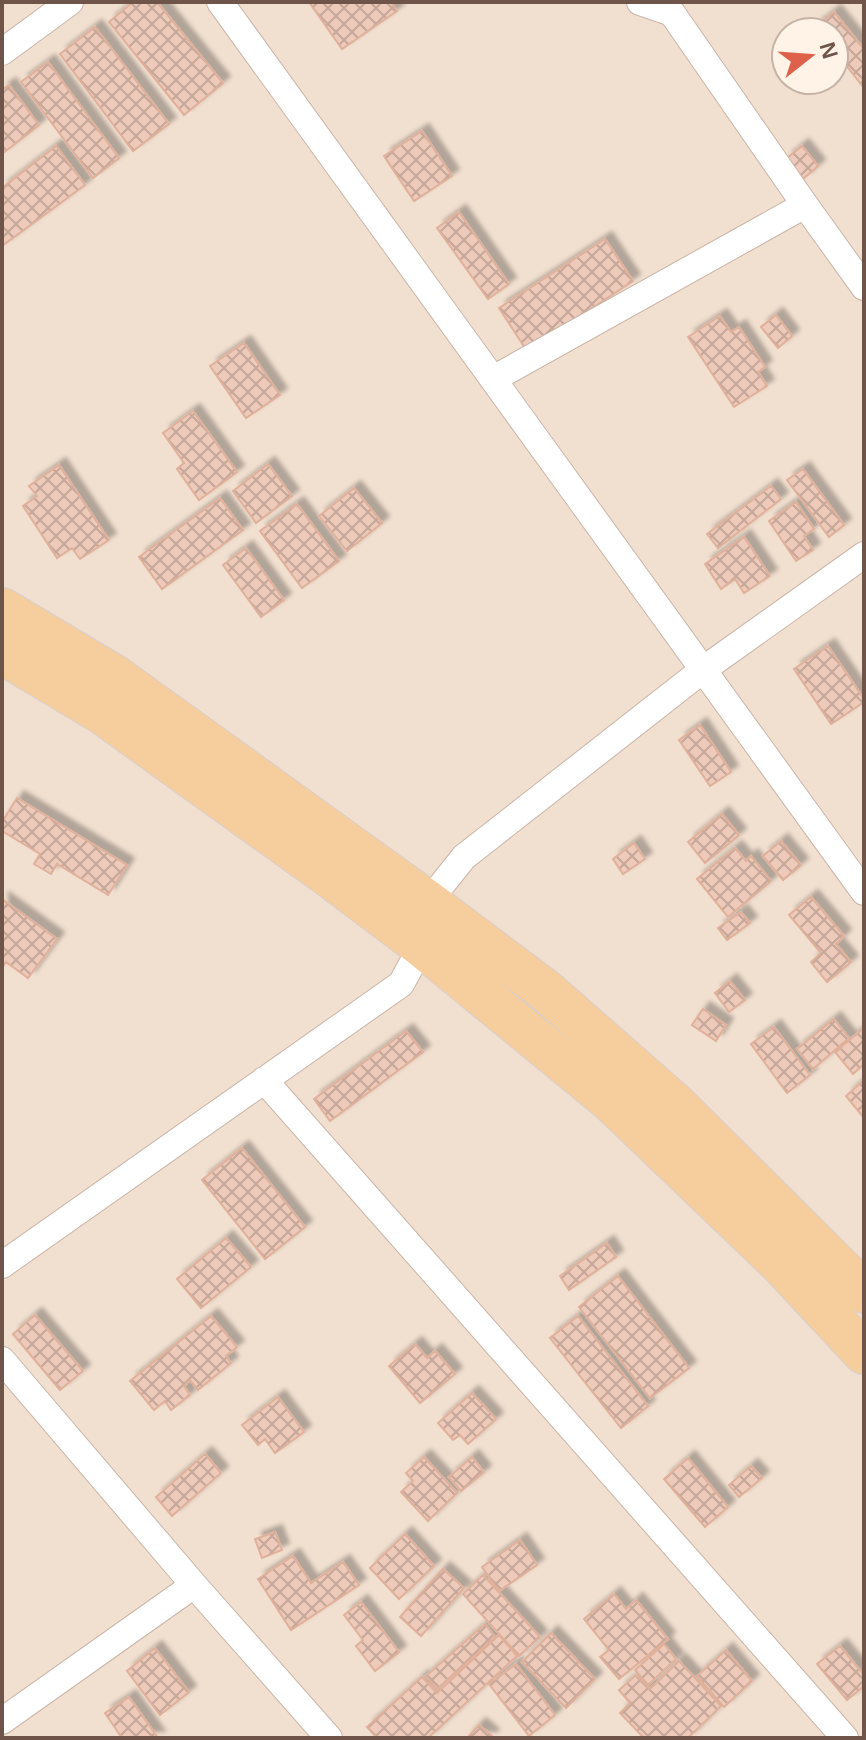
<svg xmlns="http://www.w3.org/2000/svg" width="866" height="1740" font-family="Helvetica,sans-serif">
	<defs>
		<pattern id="building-cross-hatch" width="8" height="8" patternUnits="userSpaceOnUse" patternTransform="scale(2)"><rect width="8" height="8" fill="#eecaba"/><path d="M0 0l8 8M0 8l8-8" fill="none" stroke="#c5a799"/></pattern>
		<filter id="shadow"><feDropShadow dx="7" dy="-7" stdDeviation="2" flood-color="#0004"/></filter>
	</defs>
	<rect width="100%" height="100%" fill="#faeee0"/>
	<path fill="#f1dfcf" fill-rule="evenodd" d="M2,2H864V1738H2ZM786,32H834V80H786Z"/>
	<path fill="url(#building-cross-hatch)" stroke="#e0b09b" stroke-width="2" filter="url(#shadow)" d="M133,2H157L223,83L184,115L109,22Z
		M309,2H391L397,11L342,49Z
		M834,12L864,49V88L834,50V32H819L815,27Z
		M95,27L169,124L133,151L60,54Z
		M48,62L119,158L93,178L21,82Z
		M9,85L39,125L2,154V90Z
		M422,131L452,176L414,201L384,156Z
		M56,146L85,185L2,246V188Z
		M802,146L818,166L803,179L786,159Z
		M459,212L509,284L488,299L437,228Z
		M605,239L633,281L527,351L499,308Z
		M776,315L792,336L778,348L761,327Z
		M720,316L731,332L739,327L765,367L758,372L767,386L734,407L688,337Z
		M244,343L280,395L246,418L210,366Z
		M193,411L237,472L199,500L177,469L184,463L163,433Z
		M268,464L292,496L256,523L233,491Z
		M59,465L109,540L80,559L72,548L57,558L23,506L37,496L29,486Z
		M803,469L844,525L829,537L787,480Z
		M771,486L781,499L718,548L707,534Z
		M354,488L382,523L347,551L319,516Z
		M220,498L243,530L162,589L139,557Z
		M796,502L814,529L804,536L813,550L796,561L769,521Z
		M297,504L339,561L302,588L260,531Z
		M744,537L770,576L744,593L735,579L721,589L705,564Z
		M246,548L284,600L261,617L223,565Z
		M828,646L864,699V702L831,724L794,669Z
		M700,725L731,772L710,786L679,740Z
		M17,798L127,865L108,895L57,864L51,874L34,864L40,854L2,831V822Z
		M722,814L739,835L705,863L688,842Z
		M781,841L801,865L783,880L763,856Z
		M634,843L645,859L623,874L613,859Z
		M735,848L746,861L751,856L771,881L728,917L697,879Z
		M811,897L844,936L836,944L851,962L827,982L811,962L821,953L789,915Z
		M2,899L57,939L28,978L6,962L2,968Z
		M741,912L750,923L727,940L718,928Z
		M730,981L745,1000L729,1012L715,993Z
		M703,1009L726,1025L716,1041L692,1025Z
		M834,1019L849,1038L813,1069L797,1049Z
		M774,1027L810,1075L787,1093L751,1044Z
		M864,1028V1064L853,1074L835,1052Z
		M406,1031L423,1052L330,1121L314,1099Z
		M864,1080V1118L846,1096Z
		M242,1148L305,1227L265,1259L202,1180Z
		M226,1238L251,1267L201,1308L177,1279Z
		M607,1243L616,1257L569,1290L560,1276Z
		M618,1276L689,1368L650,1398L579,1307Z
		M35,1315L83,1371L60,1390L13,1334Z
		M211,1316L237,1347L226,1356L231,1363L198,1390L190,1380L184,1386L190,1395L171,1410L165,1401L154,1410L130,1381Z
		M578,1316L648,1406L621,1428L550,1338Z
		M415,1344L427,1358L435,1351L455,1374L420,1403L389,1366Z
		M472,1393L496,1419L468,1444L460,1435L453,1440L438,1423Z
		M278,1397L304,1432L275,1453L265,1439L258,1445L242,1425Z
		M205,1454L221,1473L172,1516L156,1497Z
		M424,1457L457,1493L428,1521L401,1492L413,1481L406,1473Z
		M472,1457L484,1472L461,1491L449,1477Z
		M688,1458L728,1507L705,1527L664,1479Z
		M751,1466L762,1478L739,1497L729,1485Z
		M275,1532L282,1550L262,1558L255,1539Z
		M405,1534L434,1566L399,1599L370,1568Z
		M520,1540L537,1565L499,1591L482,1567Z
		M293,1556L311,1583L343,1562L359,1585L291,1630L258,1579Z
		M443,1569L464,1588L421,1636L400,1617Z
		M483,1575L540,1637L519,1656L463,1594Z
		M614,1594L626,1609L636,1600L668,1639L619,1679L600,1657L609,1650L584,1619Z
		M361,1602L399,1652L375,1671L356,1646L363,1640L344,1615Z
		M485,1624L495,1637L437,1689L426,1676Z
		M551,1633L595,1679L566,1708L522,1662Z
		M499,1635L517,1656L428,1738H377L367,1727L422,1677L437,1693Z
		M664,1644L676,1659L648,1685L635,1670Z
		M840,1646L864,1675V1686L847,1700L817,1664Z
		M155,1648L189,1692L160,1715L127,1671Z
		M726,1650L752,1681L724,1707L697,1676Z
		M679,1661L721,1706L688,1738H644L620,1713L630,1703L619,1690L636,1675L650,1689Z
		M516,1664L555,1715L529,1736L489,1684Z
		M129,1697L158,1738H122L105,1713Z
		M479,1725L492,1736L490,1738H467Z"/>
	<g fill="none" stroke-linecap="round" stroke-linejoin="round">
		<defs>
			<path id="minor" d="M220,2L864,892
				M640,2L672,13L805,205L864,287
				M2,52L70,2
				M493,379L805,205
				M264,1080L845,1738
				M2,1265L401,984L422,946L428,902L464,857L704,669L864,555
				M2,1360L194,1585L329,1738
				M2,1721L194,1585"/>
			<path id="primary" d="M2,609L116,677L428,902L545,990L676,1105L864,1292
				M2,653L102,713L329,876L422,946L611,1101L781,1264L864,1353"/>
		</defs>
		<use href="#minor" stroke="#cab5a8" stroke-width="28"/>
		<use href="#primary" stroke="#d7cfcc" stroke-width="44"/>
		<use href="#minor" stroke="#fff" stroke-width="26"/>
		<use href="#primary" stroke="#f6cd9c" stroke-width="42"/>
	</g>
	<rect width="866" height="1740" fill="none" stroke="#6f5449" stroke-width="8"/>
	<g transform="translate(810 56) rotate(73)"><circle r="38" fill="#fef3e6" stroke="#c5b3a7" stroke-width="2"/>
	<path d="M0-6L14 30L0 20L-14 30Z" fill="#de614c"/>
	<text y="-12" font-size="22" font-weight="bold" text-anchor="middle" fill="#6f5449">N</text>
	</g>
</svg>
